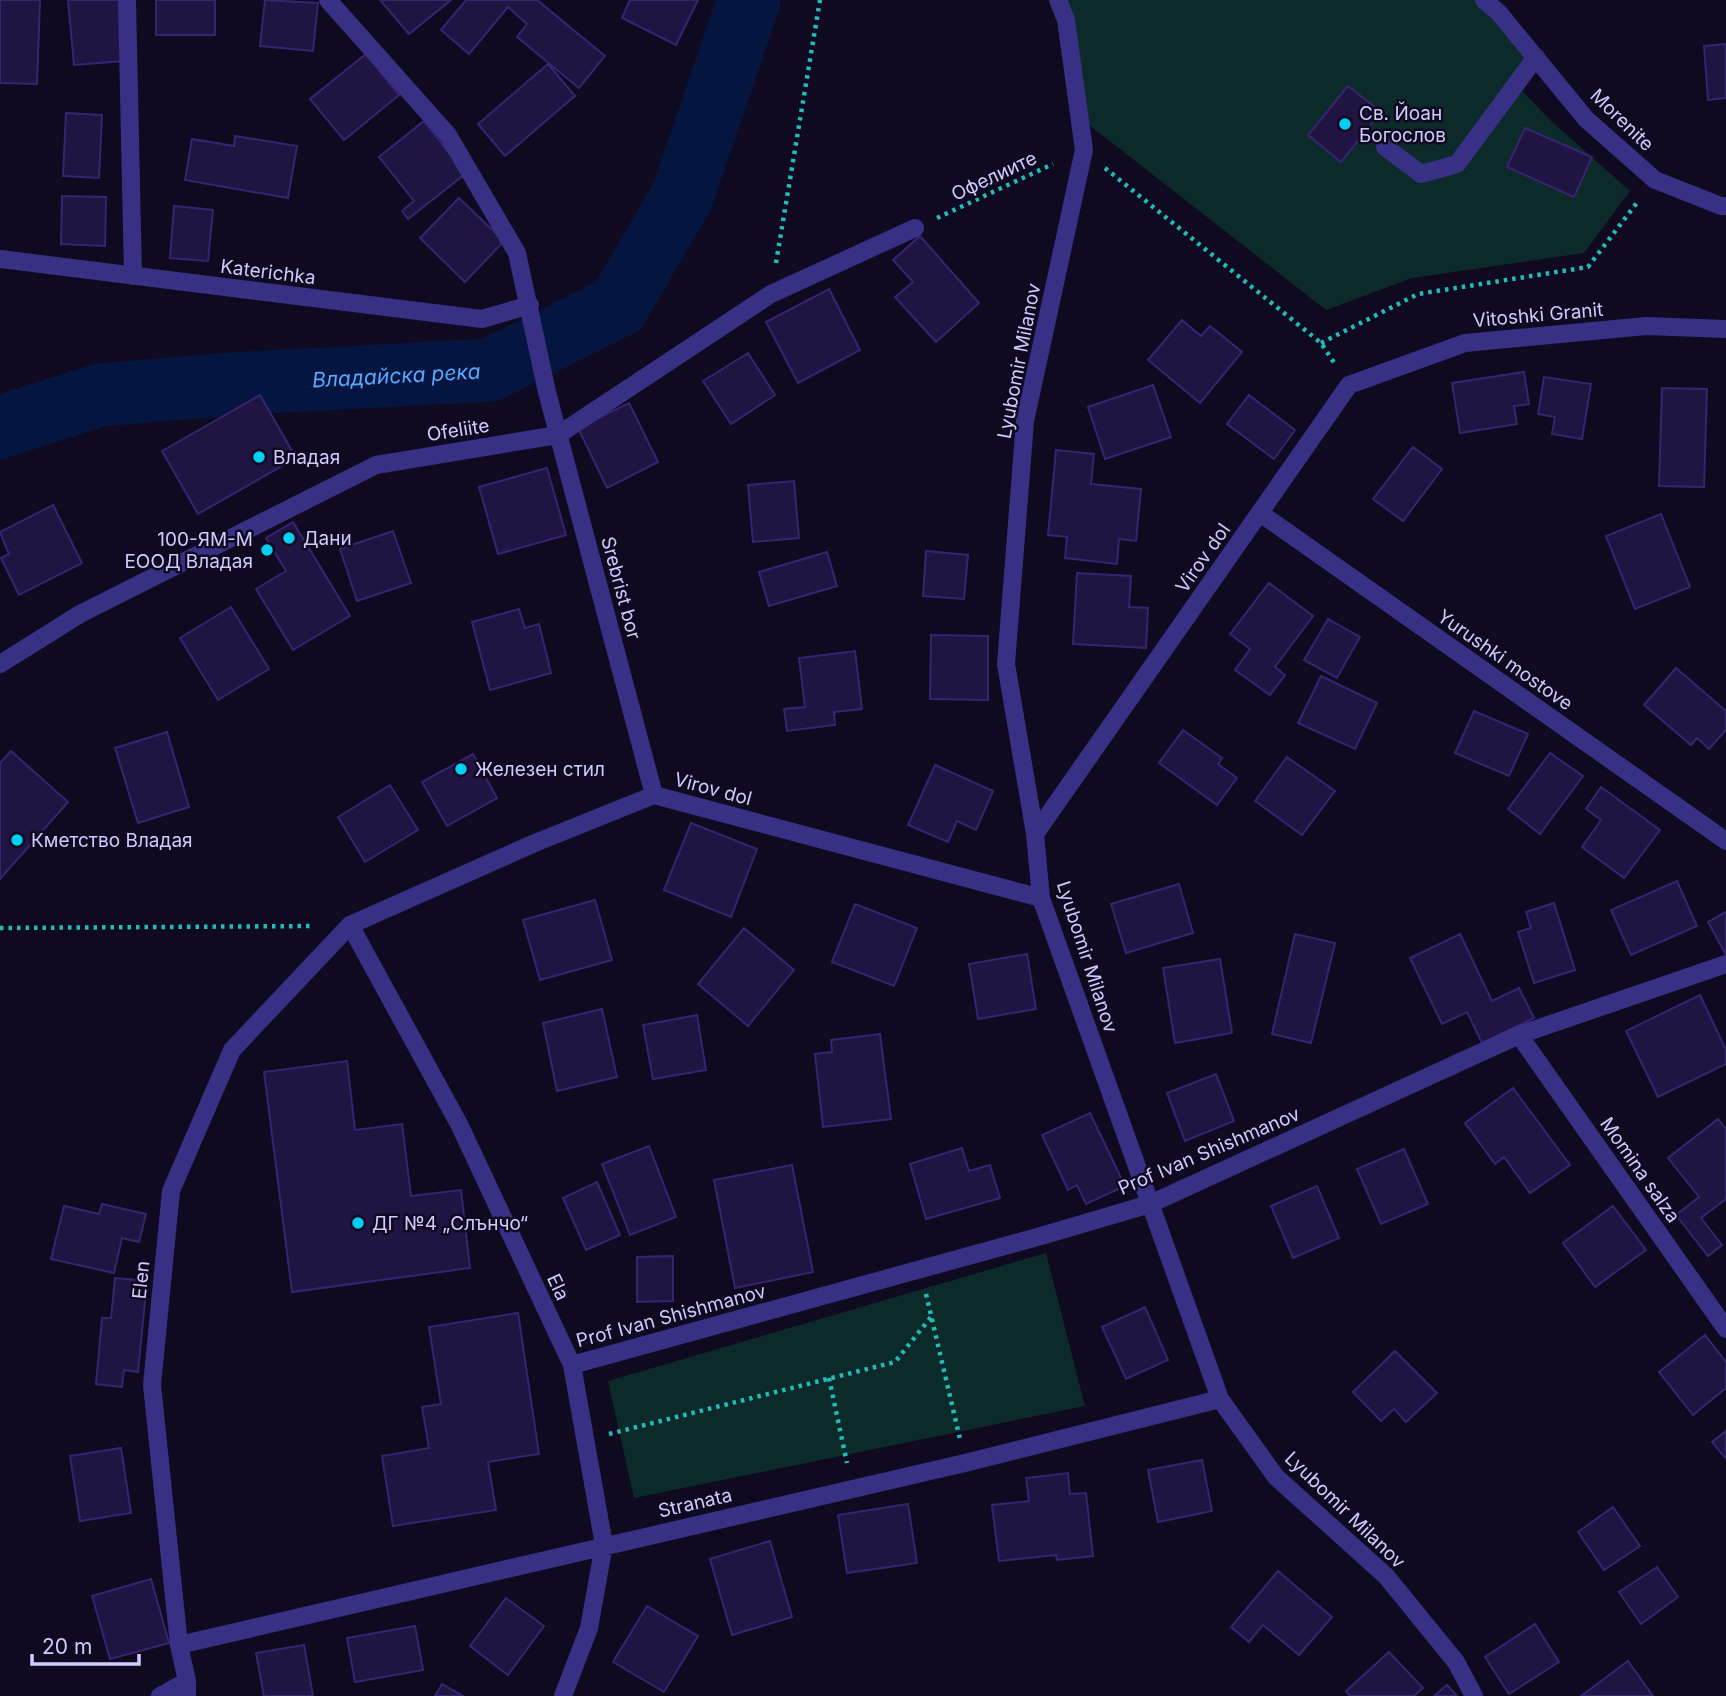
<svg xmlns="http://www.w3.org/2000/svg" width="1726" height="1696" font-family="Inter,sans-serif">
	<rect width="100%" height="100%" fill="#0f0a20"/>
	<path fill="#0d2a2a" d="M1058,0H1484L1536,57L1516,84L1550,120L1630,191L1584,253L1412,278L1326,310L1079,117Z
		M1046,1253L1085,1406L634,1498L608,1381Z"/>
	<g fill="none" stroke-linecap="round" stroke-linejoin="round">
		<path stroke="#04163f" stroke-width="63" id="s1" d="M0,427L100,395L231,384L490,370L618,306L682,197L749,0"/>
	</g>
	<path fill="#201443" stroke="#372471" stroke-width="2" d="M0,0H40L37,84L0,83Z
		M68,0H119L125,61L74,65Z
		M156,0H215V35H156Z
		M265,0L318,3L313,51L260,46Z
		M380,0H451L409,34Z
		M466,0H537L605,56L579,88L517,37L527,24L508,7L469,54L441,30Z
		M630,0H698L676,45L622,18Z
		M1726,44V98L1708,100L1704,46Z
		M366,54L399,95L344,140L310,99Z
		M548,64L575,96L505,156L478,124Z
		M1348,86L1381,112L1341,162L1308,135Z
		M66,113L102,115L99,178L63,176Z
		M424,121L465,174L408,219L402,211L414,201L379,157Z
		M1525,128L1592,157L1574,197L1507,167Z
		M235,136L297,146L288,198L185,180L192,139L234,146Z
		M62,196L106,197L105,246L61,244Z
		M459,198L504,241L465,282L420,238Z
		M174,206L213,210L208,261L170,258Z
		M920,236L979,303L936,342L895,297L913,282L893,260Z
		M829,289L860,350L798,383L766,322Z
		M1182,320L1201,336L1210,326L1242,352L1200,403L1148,360Z
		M748,353L775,395L731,424L703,381Z
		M1524,372L1529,404L1514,406L1517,424L1460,433L1452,383Z
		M1544,377L1591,384L1582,439L1552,434L1555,417L1538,414Z
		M1153,385L1171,437L1105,459L1088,407Z
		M1662,388L1707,389L1704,487L1659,486Z
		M260,395L296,458L198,514L162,451Z
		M1249,395L1295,430L1274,459L1227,424Z
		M629,403L658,462L607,488L578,428Z
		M1413,447L1442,469L1403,521L1373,499Z
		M1056,450L1094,454L1091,484L1141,489L1136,541L1119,539L1117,564L1065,558L1067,537L1048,535Z
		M547,468L566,535L498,554L479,487Z
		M794,481L799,538L753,542L748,485Z
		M53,505L82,563L19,595L1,558L9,554L0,532Z
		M1661,514L1690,587L1635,609L1606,536Z
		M293,522L350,616L293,650L256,589L286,571L266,538Z
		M393,531L411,583L357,601L340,549Z
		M926,551L968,555L964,599L923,596Z
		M827,552L837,586L769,606L759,572Z
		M1077,573L1131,576L1129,607L1148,608L1146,648L1073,644Z
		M1269,583L1313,616L1275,667L1285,675L1270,695L1235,670L1250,649L1230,634Z
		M231,607L269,669L218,700L180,638Z
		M519,609L525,628L539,624L551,673L490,690L472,622Z
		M1328,619L1360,637L1337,678L1304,660Z
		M931,635L988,636V700L930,699Z
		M855,651L862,709L834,712L835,725L787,731L784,709L805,707L799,658Z
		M1676,668L1726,711V730L1709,749L1697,738L1691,745L1644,705Z
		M1321,676L1377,703L1355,749L1298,723Z
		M1474,711L1528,734L1509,776L1455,753Z
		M1183,730L1222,758L1218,764L1237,778L1217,805L1159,763Z
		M167,732L189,807L138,823L115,748Z
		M11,751L68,802L0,879V763Z
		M1550,753L1583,776L1540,834L1508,809Z
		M473,754L497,798L447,826L422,782Z
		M1287,757L1335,791L1302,835L1255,801Z
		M935,765L993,791L976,830L957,821L948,842L908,825Z
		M390,785L418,830L365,862L338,817Z
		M1601,787L1660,830L1624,878L1582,847L1601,820L1586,809Z
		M691,823L757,849L731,917L664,890Z
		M1677,881L1697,926L1631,955L1611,910Z
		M1179,884L1193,933L1126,953L1111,904Z
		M595,900L612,960L540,980L523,920Z
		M1554,903L1575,970L1534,983L1518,932L1531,928L1526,912Z
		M855,904L917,928L894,986L832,962Z
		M1726,912V955L1708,922Z
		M744,928L794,970L748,1026L698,984Z
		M1295,934L1335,943L1311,1043L1272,1034Z
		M1460,934L1492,1001L1519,988L1534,1018L1482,1043L1467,1012L1442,1024L1410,958Z
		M1027,954L1036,1009L978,1019L969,964Z
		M1220,959L1232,1033L1175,1043L1163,968Z
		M1700,995L1726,1050V1064L1658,1097L1626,1031Z
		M602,1009L617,1077L557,1091L543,1023Z
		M697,1015L706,1070L653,1079L643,1025Z
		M880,1034L891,1119L823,1127L815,1054L832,1052L831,1040Z
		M347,1061L355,1130L402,1124L411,1196L461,1190L470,1268L292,1292L264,1072Z
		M1216,1074L1234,1121L1185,1141L1167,1093Z
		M1513,1088L1570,1165L1530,1193L1504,1157L1495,1164L1465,1123Z
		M1090,1113L1125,1186L1086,1204L1077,1185L1068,1190L1042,1135Z
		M1718,1119L1726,1129V1199L1701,1218L1722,1245L1708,1256L1676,1215L1699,1197L1668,1158Z
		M649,1146L676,1217L630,1235L602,1164Z
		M962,1148L969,1171L990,1165L1000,1198L926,1219L910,1164Z
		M1404,1149L1428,1204L1381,1224L1357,1169Z
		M792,1165L813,1272L735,1288L714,1180Z
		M597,1182L620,1235L586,1250L563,1198Z
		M1317,1186L1339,1238L1293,1258L1271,1206Z
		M102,1204L146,1214L139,1242L122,1238L114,1273L51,1259L64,1206L99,1214Z
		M1613,1206L1646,1250L1595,1287L1563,1243Z
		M673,1256V1301L637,1302V1257Z
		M115,1278L147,1281L138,1372L124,1370L122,1387L96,1384L102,1318H111Z
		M1145,1307L1168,1360L1126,1379L1102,1327Z
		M518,1313L539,1454L488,1462L496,1510L393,1526L382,1456L429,1448L422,1407L441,1404L429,1327Z
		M1705,1335L1726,1362V1388L1693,1415L1659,1372Z
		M1395,1351L1437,1393L1406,1422L1394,1409L1381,1421L1353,1392Z
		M1726,1431V1459L1712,1442Z
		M121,1448L131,1513L80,1521L70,1456Z
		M1202,1460L1212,1511L1158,1522L1148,1470Z
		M1068,1473L1070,1494L1086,1493L1093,1556L1057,1560L1056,1555L999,1561L992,1505L1029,1501L1026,1478Z
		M908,1504L917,1563L847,1573L838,1515Z
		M1613,1507L1640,1546L1604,1570L1578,1532Z
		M770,1541L792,1617L732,1635L710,1559Z
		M1657,1567L1678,1597L1641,1624L1619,1592Z
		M1278,1571L1332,1617L1299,1655L1263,1625L1249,1642L1231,1627Z
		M151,1579L169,1643L110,1659L92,1596Z
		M506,1598L544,1626L508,1675L470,1646Z
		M647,1606L698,1636L664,1692L613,1662Z
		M1535,1624L1559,1662L1509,1694L1485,1657Z
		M415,1626L423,1670L355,1682L347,1638Z
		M304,1645L313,1696H264L256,1653Z
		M1389,1652L1423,1688L1414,1696H1350L1346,1691Z
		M1628,1661L1653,1696H1581Z
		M442,1684L463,1696H435Z
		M1447,1685L1457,1696H1434Z"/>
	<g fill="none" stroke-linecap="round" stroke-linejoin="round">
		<path stroke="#21bbba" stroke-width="4.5" stroke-dasharray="3.5 5" stroke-linecap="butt" d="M1105,168L1321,343L1335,364
			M937,218L1053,164
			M776,263L820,0
			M1321,343L1418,294L1588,267L1639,200
			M0,928L314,926
			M926,1294L960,1439
			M829,1378L847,1463
			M609,1434L895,1362L931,1317"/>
		<path stroke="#383084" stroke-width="18" d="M127,0L133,276
			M1385,147L1421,174L1457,164L1536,57"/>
		<path stroke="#383084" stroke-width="18" d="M328,0L448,135L517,253L547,392L654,795
			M1058,0L1066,20L1084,150L1025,421L1006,664L1035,834L1041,898L1220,1399L1276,1477L1386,1576L1456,1662L1474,1696
			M1484,0L1499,13L1586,119L1655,180L1721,206H1726
			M0,259L482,319L530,305
			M1260,513L1726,841
			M0,664L80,614L376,465L558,435L771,294L915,228
			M1035,834L1349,385L1465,343L1646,326L1726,329
			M350,925L459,1124L572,1365L604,1545L589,1628L563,1696
			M1519,1035L1726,1329
			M572,1365L1041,1236L1150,1204L1519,1035L1726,964
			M179,1645L965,1463L1220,1399
			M160,1696L187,1681
			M187,1696V1681L179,1645L152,1385L171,1191L232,1050L350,925L535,843L654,795L1041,898"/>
	</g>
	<g fill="#00cff4" stroke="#0f0a20" stroke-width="2.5">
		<circle cx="1345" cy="124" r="7"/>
		<circle cx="259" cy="457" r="7"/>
		<circle cx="289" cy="538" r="7"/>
		<circle cx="267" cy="550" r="7"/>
		<circle cx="461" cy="769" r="7"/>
		<circle cx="17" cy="840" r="7"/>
		<circle cx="358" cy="1223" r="7"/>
	</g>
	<g text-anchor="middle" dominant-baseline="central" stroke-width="5" stroke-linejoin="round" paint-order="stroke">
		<g font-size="19" fill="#d2c9ff" stroke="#0f0a20" text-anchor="start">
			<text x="1359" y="113">Св. Йоан<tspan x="1359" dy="22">Богослов</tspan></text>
			<text x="273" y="457">Владая</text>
			<text x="303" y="538">Дани</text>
			<text x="253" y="539" text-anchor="end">100-ЯМ-М<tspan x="253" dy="22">ЕООД Владая</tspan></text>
			<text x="475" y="769">Железен стил</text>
			<text x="31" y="840">Кметство Владая</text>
			<text x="372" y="1223">ДГ №4 „Слънчо“</text>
		</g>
		<g font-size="19" fill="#d2c9ff" stroke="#0f0a20">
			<text transform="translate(1622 120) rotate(44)">Morenite</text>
			<text transform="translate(994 176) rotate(-25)">Офелиите</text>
			<text transform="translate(268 272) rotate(7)">Katerichka</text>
			<text transform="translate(1538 315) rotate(-5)">Vitoshki Granit</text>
			<text transform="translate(1019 361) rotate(-79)">Lyubomir Milanov</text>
			<text transform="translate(458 430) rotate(-9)">Ofeliite</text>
			<text transform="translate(1203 558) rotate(-55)">Virov dol</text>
			<text transform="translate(621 588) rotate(75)">Srebrist bor</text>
			<text transform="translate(1505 660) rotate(35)">Yurushki mostove</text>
			<text transform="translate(713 789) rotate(15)">Virov dol</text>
			<text transform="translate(1087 957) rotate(72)">Lyubomir Milanov</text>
			<text transform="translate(1209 1151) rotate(-23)">Prof Ivan Shishmanov</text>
			<text transform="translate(1640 1170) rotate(55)">Momina salza</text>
			<text transform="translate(141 1280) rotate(-84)">Elen</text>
			<text transform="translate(558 1287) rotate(65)">Ela</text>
			<text transform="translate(671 1316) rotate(-15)">Prof Ivan Shishmanov</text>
			<text transform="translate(695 1503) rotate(-13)">Stranata</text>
			<text transform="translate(1345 1510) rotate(44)">Lyubomir Milanov</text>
		</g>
		<g font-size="21" font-style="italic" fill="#57a8ff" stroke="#0f0a20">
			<text stroke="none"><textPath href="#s1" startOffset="402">Владайска река</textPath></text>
		</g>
	</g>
	<path d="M32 1654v10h107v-10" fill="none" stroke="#d2c9ff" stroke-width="3.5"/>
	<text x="42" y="1654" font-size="21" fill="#d2c9ff" stroke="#0f0a20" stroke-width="5" paint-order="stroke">20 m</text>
</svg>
